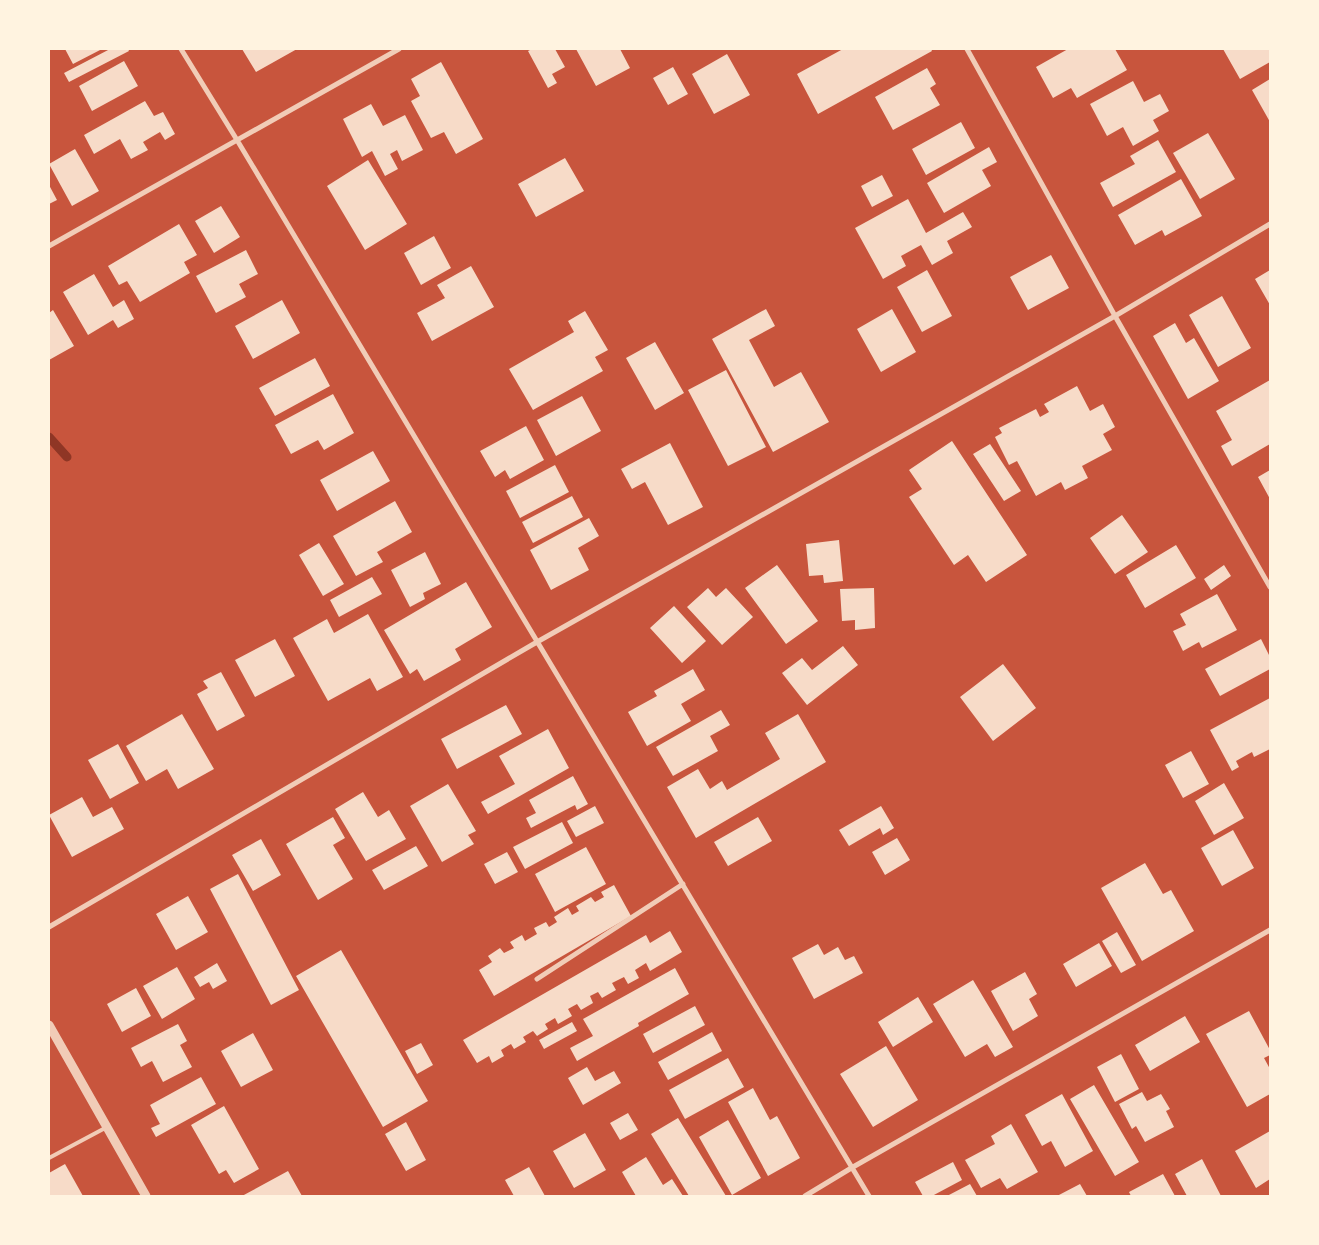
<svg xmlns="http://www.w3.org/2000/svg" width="1319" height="1245" font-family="'Titillium Web',sans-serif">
	<rect width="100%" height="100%" fill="#c8553d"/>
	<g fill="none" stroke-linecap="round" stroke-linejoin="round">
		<path stroke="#8f3625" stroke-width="9" d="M49,437L67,457"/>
	</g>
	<path fill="#f7dbc8" d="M65,49H102L73,64Z
		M110,49H128L129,51L69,82L64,73Z
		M242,49H297L256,72Z
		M532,49H555L565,67L552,74L557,83L548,88L528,51Z
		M576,49H620L630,68L596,86Z
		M843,49H931L932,51L818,114L797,74Z
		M1068,49H1115L1127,70L1077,98L1071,88L1053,98L1036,67Z
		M1223,49H1270V62L1240,79Z
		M727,54L750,95L714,114L692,74Z
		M124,61L138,86L92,111L79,86Z
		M441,62L483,139L456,154L444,132L431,138L411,101L420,96L411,79Z
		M673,67L688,94L668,105L653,78Z
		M927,68L936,84L930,88L940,105L893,130L875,97Z
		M1270,79V122L1252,90Z
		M1133,81L1144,102L1160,94L1169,111L1153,120L1159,131L1133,146L1123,127L1107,136L1090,104Z
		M145,101L154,116L163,112L175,134L165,140L160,132L143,142L148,150L131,159L120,139L94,154L84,135Z
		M371,104L383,126L405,115L423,150L402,161L397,150L390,154L398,169L385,176L372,151L362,157L343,119Z
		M961,122L975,148L926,175L912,149Z
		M1208,133L1235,179L1200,199L1173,153Z
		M1158,140L1176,172L1113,207L1100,183L1135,164L1130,156Z
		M989,147L997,162L982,170L991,186L944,213L927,183Z
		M75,149L99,191L72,206L49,164Z
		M565,158L584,191L536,217L518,184Z
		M368,160L407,224L365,250L327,186Z
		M882,175L893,196L872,207L861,186Z
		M1181,179L1202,216L1165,236L1162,230L1135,245L1118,215Z
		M49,185L57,200L49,204Z
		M908,199L926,233L963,212L972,227L947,241L953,253L932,265L921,245L901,256L906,266L883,279L855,228Z
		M221,206L240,237L214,253L195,221Z
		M179,224L197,255L184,262L190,273L140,302L127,281L119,285L108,266Z
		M434,236L451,268L421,285L404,253Z
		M246,250L258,274L239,284L246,297L216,313L196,276Z
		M1051,255L1069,288L1028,310L1010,277Z
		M471,266L494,307L432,341L417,313L445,298L437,285Z
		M927,270L952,316L922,332L897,287Z
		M1270,270V305L1255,279Z
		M94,274L113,307L124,300L134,319L118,328L113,320L88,335L63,292Z
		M1222,296L1251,348L1218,367L1189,315Z
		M282,300L300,333L253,359L235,326Z
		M766,309L775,326L749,340L774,387L801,372L829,422L773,452L712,339Z
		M892,309L916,352L881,372L857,329Z
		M53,310L74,346L49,360V313Z
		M585,311L608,350L595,357L603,371L533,410L509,369L574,332L568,321Z
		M1175,323L1186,343L1194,338L1219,381L1188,399L1153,336Z
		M655,342L684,393L655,410L626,358Z
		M315,358L330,386L275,416L259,388Z
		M726,370L766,447L728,466L688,390Z
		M1270,380V444L1232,466L1221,446L1232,440L1216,411Z
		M1077,386L1090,411L1103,404L1115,427L1103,434L1112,450L1082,466L1088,478L1065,490L1061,482L1036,496L1017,461L1009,465L995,437L1002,433L999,428L1036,409L1040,417L1049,412L1044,404Z
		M333,394L354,433L324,450L318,440L291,454L275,425Z
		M582,396L601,431L556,456L537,420Z
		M526,426L544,460L510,479L505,470L495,477L480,451Z
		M952,441L1027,555L986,582L968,555L954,565L909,497L922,489L909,470Z
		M670,443L703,507L668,525L645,482L632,489L621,469Z
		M990,444L1021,491L1004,501L973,454Z
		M373,451L390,481L337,511L320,480Z
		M555,465L569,492L520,518L506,491Z
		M1270,470V499L1258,477Z
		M572,496L583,517L533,543L522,522Z
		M395,501L412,532L377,552L383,562L356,576L333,536Z
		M1122,515L1148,552L1115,574L1090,538Z
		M589,518L599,536L578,548L589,570L551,590L530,550Z
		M839,540L843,581L824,583L823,575L809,576L806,544Z
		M319,543L344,584L323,596L299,555Z
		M1176,545L1196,578L1145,608L1126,575Z
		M425,552L441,584L423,593L425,599L410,607L391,570Z
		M777,565L818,621L786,644L745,588Z
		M1224,565L1231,576L1211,590L1204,579Z
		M372,577L382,594L339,617L330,600Z
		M466,582L492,627L455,649L461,660L424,681L417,669L410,674L384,630Z
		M708,588L716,597L726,588L753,617L722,645L687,607Z
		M874,588L875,628L855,630V620L842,621L840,589Z
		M1217,594L1237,630L1202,648L1199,642L1183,651L1173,631L1186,625L1180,614Z
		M674,606L706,641L682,663L650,628Z
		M368,614L403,677L377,691L370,678L328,701L293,638L327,619L334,633Z
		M275,639L295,676L255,697L235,660Z
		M1261,639L1270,657V669L1220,696L1205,669Z
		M843,646L858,665L807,705L782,673L802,658L812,670Z
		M1003,664L1036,708L993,741L960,697Z
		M693,669L705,690L681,704L691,721L647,746L628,712L657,696L654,691Z
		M221,672L245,716L217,731L197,694L208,688L203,681Z
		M1270,698V749L1254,757L1252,752L1236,761L1239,767L1232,771L1210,730Z
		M506,705L522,734L457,769L441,739Z
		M721,710L730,725L710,736L718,751L673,776L656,747Z
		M182,714L214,769L178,789L167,769L146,781L126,746Z
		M798,714L826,762L696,838L667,787L698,769L710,789L722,781L727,790L780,759L765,733Z
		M548,729L569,768L488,814L481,802L515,784L499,756Z
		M118,744L139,783L110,799L88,760Z
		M1191,751L1209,784L1183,798L1165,765Z
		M573,776L588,804L577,810L575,805L531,828L526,818L536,813L529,800Z
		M1224,783L1244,818L1214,835L1195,801Z
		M448,784L476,831L468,835L474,844L442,862L410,806Z
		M363,792L378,817L389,810L406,839L366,861L335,809Z
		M82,797L93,817L112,807L124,829L72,857L49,815Z
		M595,806L604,823L576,837L567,821Z
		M881,806L894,828L883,835L880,828L849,846L839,830Z
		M333,817L345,838L333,845L353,879L318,900L286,844Z
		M758,817L772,841L728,866L714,842Z
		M562,822L573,843L525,869L513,847Z
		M1233,830L1254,868L1222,886L1201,848Z
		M897,838L910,860L885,875L872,852Z
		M261,839L281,875L253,891L232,855Z
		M416,846L428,866L384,890L372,870Z
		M586,847L606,884L555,912L535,874Z
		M507,852L518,872L495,884L484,864Z
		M1145,863L1163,894L1171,890L1194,931L1142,961L1101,888Z
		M238,874L299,990L271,1005L210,889Z
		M614,885L631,916L494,996L479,970L492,962L488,956L500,948L504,953L514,948L510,942L522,935L525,941L537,934L534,928L546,922L549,927L557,922L554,917L568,908L572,915L579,911L576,906L591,897L595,902L604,897L601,892Z
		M188,896L208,932L176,950L156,914Z
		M670,931L682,952L650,971L646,963L635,970L639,978L628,984L624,977L612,983L616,990L602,998L598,992L590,996L593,1003L581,1010L577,1004L568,1009L572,1016L558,1024L555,1018L545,1024L548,1029L537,1036L533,1031L523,1037L526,1042L514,1049L511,1044L501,1050L504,1056L492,1063L489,1056L477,1063L463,1040L646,935L650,943Z
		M1117,932L1136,965L1121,973L1102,941Z
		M1099,943L1112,966L1076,987L1063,964Z
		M818,944L824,955L838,947L845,960L854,956L863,973L814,999L792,958Z
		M341,950L428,1101L383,1127L296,976Z
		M217,963L227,981L213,989L209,982L200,987L194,977Z
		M177,967L195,999L162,1019L143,986Z
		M675,968L689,994L638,1023L639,1026L577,1061L570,1048L593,1036L583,1019Z
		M1025,972L1037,994L1029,999L1038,1016L1013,1031L991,991Z
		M973,980L1013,1047L995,1057L987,1044L965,1057L933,1004Z
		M136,988L151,1016L122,1032L107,1004Z
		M918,997L933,1022L893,1047L878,1022Z
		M695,1006L705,1025L653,1053L643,1034Z
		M1249,1011L1270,1050V1055L1264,1058L1270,1069V1094L1247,1107L1206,1034Z
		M1185,1016L1200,1042L1150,1071L1135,1045Z
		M572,1022L577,1031L544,1049L539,1040Z
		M178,1024L187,1041L180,1045L192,1067L163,1082L152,1061L141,1067L131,1048Z
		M712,1032L722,1051L668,1080L658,1062Z
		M253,1033L273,1070L241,1087L221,1051Z
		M421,1043L433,1065L417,1074L405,1051Z
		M886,1046L918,1100L873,1127L840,1074Z
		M1121,1054L1139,1089L1115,1102L1097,1067Z
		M728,1058L744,1087L685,1119L669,1090Z
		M587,1067L595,1081L614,1071L621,1083L583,1105L568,1078Z
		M201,1077L216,1104L156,1137L151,1128L160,1124L150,1105Z
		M1094,1085L1139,1162L1115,1176L1070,1099Z
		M753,1088L770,1120L777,1116L800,1158L768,1176L728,1102Z
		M1142,1092L1147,1101L1161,1094L1170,1109L1166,1111L1174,1127L1145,1142L1136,1126L1132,1129L1119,1104Z
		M1062,1094L1093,1151L1065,1167L1051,1141L1042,1146L1025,1115Z
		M224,1106L259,1169L234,1183L226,1170L219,1174L191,1125Z
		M628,1113L638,1130L620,1140L610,1123Z
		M678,1118L726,1196H689L651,1134Z
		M728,1120L761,1178L732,1195L699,1137Z
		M406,1122L426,1160L406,1171L385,1134Z
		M1011,1124L1038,1172L1007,1189L1000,1178L981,1188L965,1160L995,1144L991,1136Z
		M1270,1131V1179L1256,1188L1235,1151Z
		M585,1133L606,1170L574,1188L553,1151Z
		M646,1157L663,1185L672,1179L683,1196H636L622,1172Z
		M1202,1159L1221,1196H1187L1175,1174Z
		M953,1162L962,1180L932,1196H923L915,1182Z
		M65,1164L83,1196H49V1173Z
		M529,1167L545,1196H514L505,1180Z
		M288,1171L302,1196H242Z
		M1163,1174L1175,1196H1131L1129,1192Z
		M970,1184L977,1196H947Z
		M1080,1184L1087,1196H1057Z"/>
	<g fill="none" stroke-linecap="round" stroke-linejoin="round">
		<path stroke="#f1ccb7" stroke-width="4" d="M49,1158L107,1127"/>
		<path stroke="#f1ccb7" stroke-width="5" d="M181,49L237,140L869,1196
			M967,49L1115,316L1270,587
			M49,246L399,49
			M49,927L537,642L1115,316L1270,224
			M537,979L683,884
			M805,1196L853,1167L1270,930"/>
		<path stroke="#f1ccb7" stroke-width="9" d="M49,1025L146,1196"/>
	</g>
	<rect width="1319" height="1245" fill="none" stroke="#fff3e0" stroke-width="100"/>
</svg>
